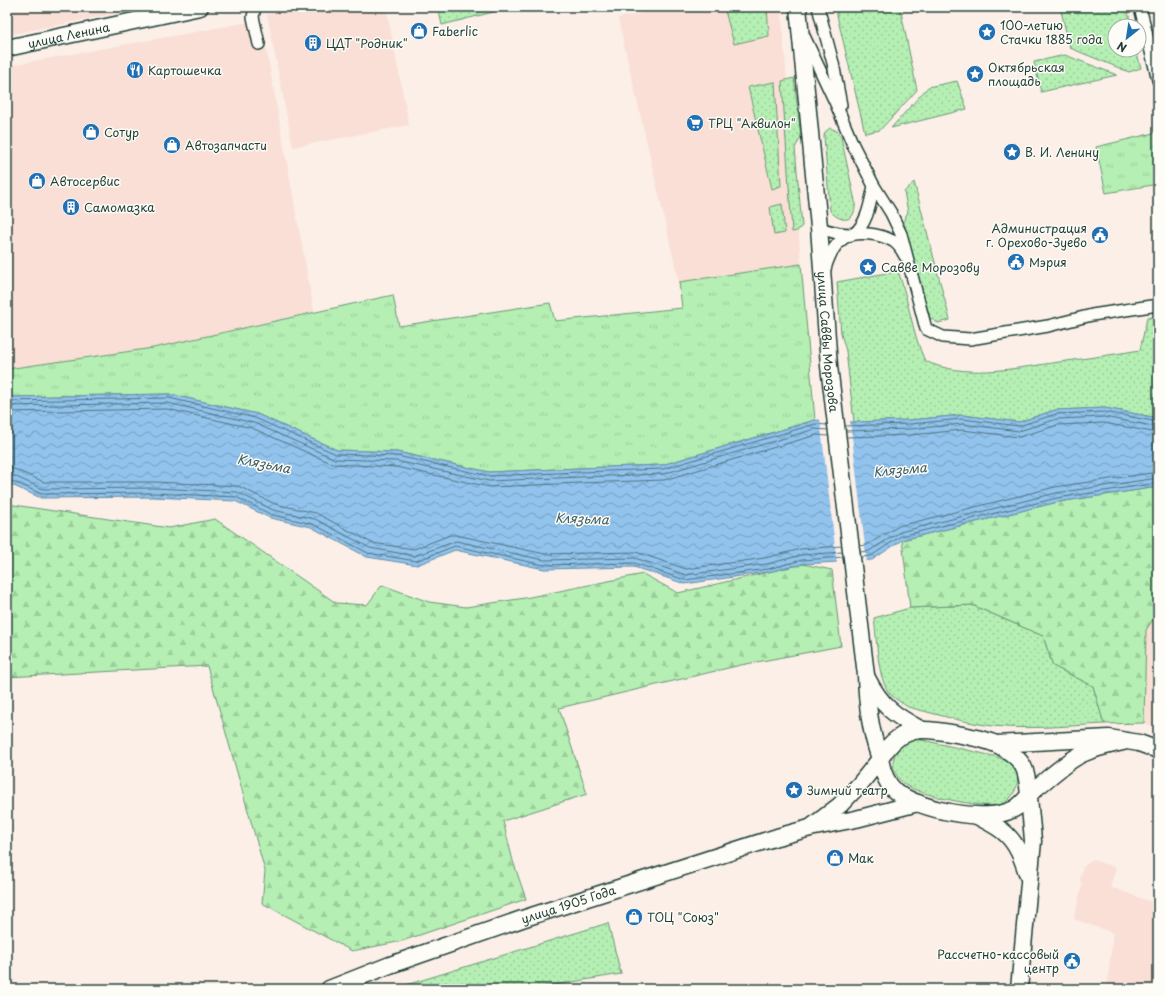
<svg xmlns="http://www.w3.org/2000/svg" width="1165" height="996" font-family="'Playpen Sans',sans-serif">
	<defs>
		<pattern id="grass-dots" width="8" height="8" patternUnits="userSpaceOnUse"><rect width="8" height="8" fill="#b5efb3"/><path d="M2 2h.1M6 6h.1" fill="none" stroke="#9bce9b" stroke-width="1.8" stroke-linecap="round"/></pattern>
		<pattern id="forest-firs" width="22" height="20" patternUnits="userSpaceOnUse"><rect width="22" height="20" fill="#b5efb3"/><path d="M5 1l3.5 6h-7zM16 11l3.5 6h-7z" fill="#9bce9b"/></pattern>
		<pattern id="park-tufts" width="24" height="20" patternUnits="userSpaceOnUse"><rect width="24" height="20" fill="#b5efb3"/><path d="M3 7l-1-3M5 7V3M7 7l1-3M15 17l-1-3M17 17v-4M19 17l1-3" fill="none" stroke="#9bce9b"/></pattern>
		<pattern id="water-waves" width="16" height="10" patternUnits="userSpaceOnUse"><rect width="16" height="10" fill="#91c3ed"/><path d="M0 5q4-4 8 0t8 0" fill="none" stroke="#76a0c1"/></pattern>
	</defs>
	<rect width="100%" height="100%" fill="#fbefe8"/>
	<filter id="ink" filterUnits="userSpaceOnUse"><feTurbulence type="fractalNoise" baseFrequency=".025" numOctaves="2"/><feDisplacementMap in="SourceGraphic" scale="8" xChannelSelector="R" yChannelSelector="G"/><feConvolveMatrix kernelMatrix="1 2 1 2 8 2 1 2 1" color-interpolation-filters="sRGB"/></filter>
	<g filter="url(#ink)">
		<path fill="#f9dfd5" d="M7,7H148L7,35Z
			M306,7H386L409,125L293,147L267,14Z
			M674,7H781L801,264L679,282L618,18Z
			M261,20L314,312L153,348L7,369V66Z
			M1158,612V727L1144,723L1146,630Z
			M1093,860L1116,868L1110,887L1154,903L1158,892V985L1157,989H1107L1113,933L1074,919L1082,886L1080,878L1083,867Z"/>
		<path fill="url(#grass-dots)" stroke="#6a9674" d="M438,7H513L442,25Z
			M724,7H767L769,36L734,44Z
			M835,7H900L917,90L880,130L865,133Z
			M1060,7H1127L1131,26H1115V50H1136L1141,68L1129,72L1070,48Z
			M1065,55L1117,75L1041,92L1034,62Z
			M794,78L801,137L795,148L802,226L797,231L792,232L782,81Z
			M957,81L967,109L891,128L928,87Z
			M775,82L781,186L772,189L748,87Z
			M830,128L837,131L841,137L855,201C857,221 843,225 830,211L824,136L825,132Z
			M914,182L950,320L938,323L930,318L904,224V219L908,212L904,192Z
			M782,204L785,233L774,235L770,207Z
			M898,271C909,301 912,333 925,361C965,379 1010,369 1052,363C1081,359 1111,355 1140,350L1147,318L1158,316V418L1105,408L1055,410L1019,422L962,415L910,420L854,422L846,351L841,334L837,282Z
			M972,605L1043,636L1053,666L1093,686L1104,724C1065,726 1017,731 979,724C955,720 932,713 908,707C902,703 895,699 890,694C877,679 877,639 874,618L910,608Z
			M914,739L927,741L998,757C1004,760 1012,763 1015,769C1022,783 1013,802 998,805C981,808 918,795 904,784C898,779 893,771 893,763C893,751 904,743 914,739Z
			M608,923L621,974L530,989H393Z"/>
		<path fill="url(#forest-firs)" stroke="#6a9674" d="M1158,487V612L1146,630L1144,723L1104,724L1093,686L1053,666L1043,636L972,605L910,608L902,540L1058,502Z
			M7,504L169,528L215,519L336,603L367,605L382,585L429,602L466,607L525,598L643,574L678,593L803,564L832,570L841,646L741,665L559,708L587,794L503,821L513,861L526,899L402,941L352,951L262,903L265,871L207,666L7,677Z"/>
		<path fill="url(#park-tufts)" stroke="#6a9674" d="M1158,132V184L1106,193L1096,147Z
			M801,264L815,420L662,465L580,468L489,472L397,452L337,450L257,414L169,394L7,397V369L153,348L393,295L399,326L550,303L555,321L682,308L679,282Z"/>
		<path fill="url(#water-waves)" stroke="#638da3" d="M169,394L257,414L337,450L397,452L489,472L580,468L662,465L815,420L854,422L910,420L962,415L1019,422L1055,410L1105,408L1158,418V487L1058,502L902,540L872,560L803,564L768,572L685,584L634,567L544,569L455,550L417,565L367,557L311,527L270,518L235,501L154,497L41,498L7,483V397Z"/>
		<path fill="#fbefe8" d="M820,419L850,420L867,563L837,564Z"/>
		<g fill="none" stroke-linecap="round" stroke-linejoin="round">
			<path stroke="#4d737e" stroke-width="1" d="M7,401L169,398L255,418L336,454L397,456L489,476L580,472L663,469L815,424L827,425
				M7,406L168,403L254,423L335,459L396,461L489,481L580,477L663,474L815,429L828,430
				M7,412L167,409L252,428L333,464L396,467L490,487L580,483L664,480L816,435L828,436
				M845,426L910,424L962,419L1019,426L1056,414L1105,412L1158,422
				M846,431L910,429L962,424L1019,431L1057,419L1104,417L1158,427
				M847,437L911,435L962,430L1019,437L1058,425L1104,423L1158,433
				M7,468L14,469L44,482H155L238,486L275,504L316,513L372,543L414,549L450,535H456L545,554L636,552L686,569L765,558L801,549L842,546
				M7,474L12,475L43,489L155,488L237,492L273,510L315,519L370,548L415,556L456,541L544,560L635,558L686,575L767,564L802,555L842,552
				M7,479L42,494L154,493L236,497L272,515L313,524L368,553L416,561L455,546L544,565L634,563L685,580L768,569L802,560L843,557
				M860,546L867,545L899,526L1055,487L1158,472
				M860,552L869,551L900,532L1056,493L1158,478
				M861,557L871,556L901,536L1057,498L1158,483"/>
			<defs>
				<path id="street" d="M255,7L253,17L259,44
					M818,7L833,63L841,105
					M1140,7L1158,80
					M804,36L836,104L853,145L874,186L891,213L901,234L926,329L943,337L970,339L1048,326L1092,315L1158,305
					M819,227C830,233 841,234 854,234C868,222 870,203 874,186
					M825,269C828,258 834,245 844,238C857,230 880,234 893,241C898,244 902,250 905,256"/>
				<g id="secondary">
					<path id="s1" d="M798,7L819,227L829,366L866,675C867,705 870,730 880,759L860,784L840,805L810,828"/>
					<path id="s2" d="M7,48L200,7"/>
					<path d="M867,678C881,706 895,716 922,730"/>
					<path d="M996,744L1109,738L1139,743L1158,750"/>
					<path d="M977,816C986,821 998,826 1006,834C1018,845 1023,861 1028,876"/>
					<path id="s3" d="M329,989L390,965L522,919L777,837L810,828L856,819L918,803"/>
					<path d="M1019,989L1033,841C1032,826 1030,811 1029,796C1028,786 1028,775 1023,766C1017,756 1008,750 998,745C984,738 939,730 923,730C919,730 913,731 908,733C895,737 887,747 880,759C882,770 886,783 895,791C919,810 986,824 1014,809C1023,804 1028,795 1036,788C1049,778 1067,761 1082,754C1095,748 1109,745 1123,742"/>
				</g>
			</defs>
			<use href="#street" stroke="#1f3d34" stroke-width="14"/>
			<use href="#secondary" stroke="#1f3d34" stroke-width="19"/>
			<use href="#street" stroke="#fdfcf7" stroke-width="11"/>
			<use href="#secondary" stroke="#fdfcf7" stroke-width="16"/>
		</g>
	</g>
	<defs>
		<symbol id="shop-disc" viewBox="-11 -11 22 22"><circle r="9.5" fill="#1f6fb2" stroke="#fdfcf7"/><path d="M-5-2.5h2.3a2.7 3.5 0 0 1 5.4 0H5L5.5 6h-11ZM-1.5-2.5h3a1.5 2.3 0 0 0-3 0Z" fill="#fff"/></symbol>
		<symbol id="sight-disc" viewBox="-11 -11 22 22"><circle r="9.5" fill="#1f6fb2" stroke="#fdfcf7"/><path d="M0-6L1.8-2.2L6-1.7L2.9 1.2L3.7 5.4L0 3.3L-3.7 5.4L-2.9 1.2L-6-1.7L-1.8-2.2Z" fill="#fff"/></symbol>
		<symbol id="building-disc" viewBox="-11 -11 22 22"><circle r="9.5" fill="#1f6fb2" stroke="#fdfcf7"/><path d="M-4-6H4V6H1V3H-1V6H-4ZM-2.5-4.3h1.7v1.8h-1.7ZM.8-4.3h1.7v1.8H.8ZM-2.5-1h1.7V.8h-1.7ZM.8-1h1.7V.8H.8Z" fill="#fff"/></symbol>
		<symbol id="restaurant-disc" viewBox="-11 -11 22 22"><circle r="9.5" fill="#1f6fb2" stroke="#fdfcf7"/><path d="M-5-6h1v4h1v-4h1v4h1v-4h1v5L-1.5 .5V6h-2V.5L-5-1ZM5-6V6H3V1.5H1.5Q1.5-4 5-6Z" fill="#fff"/></symbol>
		<symbol id="supermarket-disc" viewBox="-11 -11 22 22"><circle r="9.5" fill="#1f6fb2" stroke="#fdfcf7"/><path d="M-6-5.5h2.5l.6 2H6L4.5 2H-2.5L-4.4-4H-6ZM-1.5 3.2a1.3 1.3 0 1 0 .1 0ZM3 3.2a1.3 1.3 0 1 0 .1 0Z" fill="#fff"/></symbol>
		<symbol id="civic-disc" viewBox="-11 -11 22 22"><circle r="9.5" fill="#1f6fb2" stroke="#fdfcf7"/><path d="M-.6-6.5H3V-4.5H.6V-3L4-1V1h2V6H-6V1h2V-1L-.6-3ZM-1.2 2.5V6h2.4V2.5Z" fill="#fff"/></symbol>
	</defs>
	<g fill-rule="evenodd">
		<use href="#shop-disc" x="409" y="21" width="20" height="20"/>
		<use href="#sight-disc" x="977" y="22" width="20" height="20"/>
		<use href="#building-disc" x="303" y="33" width="20" height="20"/>
		<use href="#restaurant-disc" x="125" y="60" width="20" height="20"/>
		<use href="#sight-disc" x="965" y="64" width="20" height="20"/>
		<use href="#supermarket-disc" x="685" y="113" width="20" height="20"/>
		<use href="#shop-disc" x="81" y="122" width="20" height="20"/>
		<use href="#shop-disc" x="162" y="135" width="20" height="20"/>
		<use href="#sight-disc" x="1002" y="142" width="20" height="20"/>
		<use href="#shop-disc" x="27" y="171" width="20" height="20"/>
		<use href="#building-disc" x="61" y="197" width="20" height="20"/>
		<use href="#civic-disc" x="1090" y="225" width="20" height="20"/>
		<use href="#civic-disc" x="1006" y="252" width="20" height="20"/>
		<use href="#sight-disc" x="858" y="257" width="20" height="20"/>
		<use href="#sight-disc" x="784" y="780" width="20" height="20"/>
		<use href="#shop-disc" x="825" y="848" width="20" height="20"/>
		<use href="#shop-disc" x="624" y="907" width="20" height="20"/>
		<use href="#civic-disc" x="1062" y="951" width="20" height="20"/>
	</g>
	<g text-anchor="middle" dominant-baseline="central" stroke-width="3" stroke-linejoin="round" paint-order="stroke">
		<g font-size="12" fill="#1f3d34" stroke="#fdfcf7" text-anchor="start">
			<text x="1000" y="25">100-летию<tspan x="1000" dy="14">Стачки 1885 года</tspan></text>
			<text x="432" y="31">Faberlic</text>
			<text x="326" y="43">ЦДТ "Родник"</text>
			<text x="988" y="67">Октябрьская<tspan x="988" dy="14">площадь</tspan></text>
			<text x="148" y="70">Картошечка</text>
			<text x="708" y="123">ТРЦ "Аквилон"</text>
			<text x="104" y="132">Сотур</text>
			<text x="185" y="145">Автозапчасти</text>
			<text x="1025" y="152">В. И. Ленину</text>
			<text x="50" y="181">Автосервис</text>
			<text x="84" y="207">Самомазка</text>
			<text x="1087" y="228" text-anchor="end">Администрация<tspan x="1087" dy="14">г. Орехово-Зуево</tspan></text>
			<text x="1029" y="262">Мэрия</text>
			<text x="881" y="267">Савве Морозову</text>
			<text x="807" y="790">Зимний театр</text>
			<text x="848" y="858">Мак</text>
			<text x="647" y="917">ТОЦ "Союз"</text>
			<text x="1059" y="954" text-anchor="end">Рассчетно-кассовый<tspan x="1059" dy="14">центр</tspan></text>
		</g>
		<g font-size="12" fill="#1f3d34" stroke="#fdfcf7">
			<text stroke="none"><textPath href="#s2" startOffset="63">улица Ленина</textPath></text>
			<text stroke="none"><textPath href="#s1" startOffset="336">улица Саввы Морозова</textPath></text>
			<text stroke="none"><textPath href="#s3" startOffset="254">улица 1905 Года</textPath></text>
		</g>
		<g font-size="13" font-style="italic" fill="#3c5e62" stroke="#fdfcf7">
			<text transform="translate(264 463) rotate(11)">Клязьма</text>
			<text transform="translate(900 469) rotate(-5)">Клязьма</text>
			<text transform="translate(582 518) rotate(2)">Клязьма</text>
		</g>
	</g>
	<rect width="1165" height="996" fill="none" stroke="#fdfcf7" stroke-width="24"/>
	<rect x="12" y="12" width="1141" height="972" fill="none" stroke="#1f3d34" stroke-width="1.5" filter="url(#ink)"/>
	<g transform="translate(1127 38) rotate(210)"><circle r="19" fill="#fdfcf7" stroke="#a4b0a9"/>
	<path d="M0-3L7 15L0 10L-7 15Z" fill="#1f6fb2"/>
	<text y="-6" font-size="11" font-weight="bold" text-anchor="middle" fill="#1f3d34">N</text>
	</g>
</svg>
